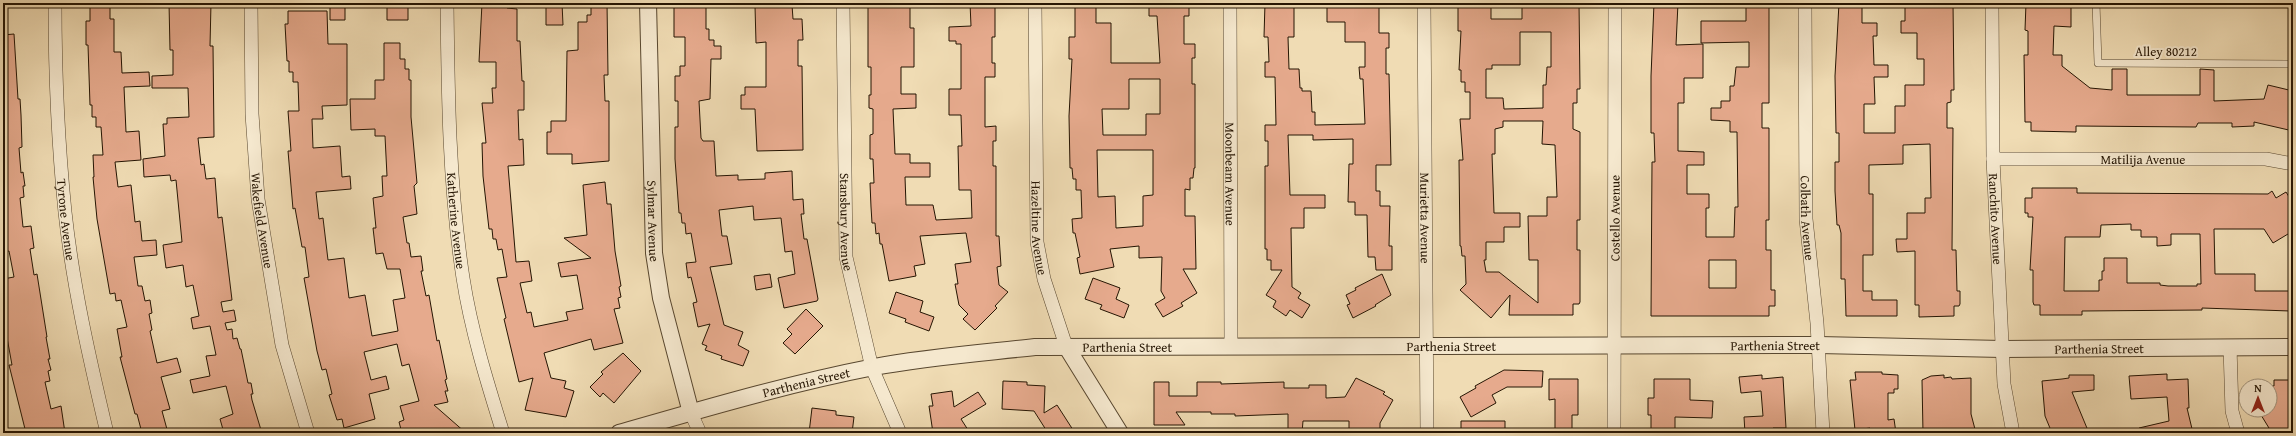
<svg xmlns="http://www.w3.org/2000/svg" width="2296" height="436" font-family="'Gentium Book Plus',serif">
	<rect width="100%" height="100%" fill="#f0dcb4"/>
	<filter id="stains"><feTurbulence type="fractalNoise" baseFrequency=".005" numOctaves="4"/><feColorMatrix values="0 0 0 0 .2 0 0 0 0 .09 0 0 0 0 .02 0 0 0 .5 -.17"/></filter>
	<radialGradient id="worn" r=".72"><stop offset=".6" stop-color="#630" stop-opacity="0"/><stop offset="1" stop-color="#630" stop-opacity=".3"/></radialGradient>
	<path fill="#e6aa8d" stroke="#251503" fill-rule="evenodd" d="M90,3H110V19H114V52H121L122,73L149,72L150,86L124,87L126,132L139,131L141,160L115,162L118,187L131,185L135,222L140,221L142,241L156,240L157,255L134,257L138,286H142L145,301L150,300L152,313L149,314L152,330L150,331L157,363L177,358L181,372L161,377L170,409L162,411L168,433H142L137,414H135L120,357H122L117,329L127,327L121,300L116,301L115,293L110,294L97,219L93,177H94L93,155H103L101,127H96V117H92V105H90L88,45H86V21H90Z
		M169,3H211L210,46H213L214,137L198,138L201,165L204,164L206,179L215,178L218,218L222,217L232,300L221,302L223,312L234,310L236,321L225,323L227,330L232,329L233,339L237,338L240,349H241L248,383H251L253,394H251L252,400L261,430H258V433H224L220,419L233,414L226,386L193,393L190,380L210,376L206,356L216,355L210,326L193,329L191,318L199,316L193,285L186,287L183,265L166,268L163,245L182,242L176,180L171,181L170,175L144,177L143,159L165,156L163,124H167V118L189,117L188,88H152V76L173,75V50H170Z
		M387,3H408V20H387Z
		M482,3H507V8L517,9V41H520L522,81H524V110H518L519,140L523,139L524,165L508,166L516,262L529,261L532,281L520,283L527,313L531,312L534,327L568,320L566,312L583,309L577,275L561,277L558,263L591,258L564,238L587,235L583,185L605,182L607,204H611L615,251L621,286L619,287L621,297L618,298L620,308L614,309L623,343L594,350L591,339L544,353L551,378L566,381L564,388L574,391L566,417L525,410L533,378L519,382L504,319L506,318L497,278L507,277L502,249L498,250L496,239H493L492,229H489L483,176L482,143H486L482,103H493L492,88H496V62H479Z
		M546,3H562L563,25H546Z
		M591,3H607L608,75H604L605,101H609V161L572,164V154H547V132H551V121H566L567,51L578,50V22H587V15H591Z
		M674,3H706V29H709V40H714V46H721V59H711L710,99L699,101L701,138L703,141H714L716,176L738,175V180L765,179V173L792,171L793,200L803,199L804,214H801L804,239H807L818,299L817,301L784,308L778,278L795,274L792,251L785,252L781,218L754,220L753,206L719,210L722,236H727L732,264L710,267L724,325L743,332L738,345L749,351L743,366L721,359L722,356L705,350L707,346L702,344L710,324L698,327L693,303L697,302L691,277L688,278L686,263L696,262L691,233L686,234L685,223H682L681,213H679L675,159V127H678V101H675V76H680V66H685V37H674Z
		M868,3H910V28H914V67H901V94H916V108L893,109L895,154H910V163H930V177H905L906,205H933L936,220L972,218L971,190H959L958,146H962L961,115H949V89H961V44H956V41H949V27L971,26L970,3H995V37H992V63H995V77H985V127L996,126V141H993V166H996V236H999L1001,266L997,267L999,285L1008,292L995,306L997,308L975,330L963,319L968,314L959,305L955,284H958L955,264L971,262L966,233L920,236L925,264L914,266L916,276L889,281L882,244H880L879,233L876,234L875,223H872L871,207L870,183H874L873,159H870V135L873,134V109L869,108V95H871V67H868Z
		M1075,3H1096V23H1111V63H1160L1157,16H1149V3H1189V16H1184V44H1195V58H1192V84H1195V168H1194L1193,178H1190V190L1185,189V216H1195L1196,269H1183L1197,293L1181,303L1183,306L1163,317L1155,304L1165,298L1161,291L1162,257L1139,258V246L1110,249L1114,267L1080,274L1077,258L1080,257L1075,233H1073L1072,219L1082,218L1081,190H1076V179H1073L1072,168H1070L1069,116L1072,59H1069V37H1075ZM1129,79H1160V114H1146V135H1103L1102,109H1129ZM1097,150H1153V195L1143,196V226L1116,228L1115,196L1098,197Z
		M1265,3H1294V37H1288L1289,69H1299L1300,88H1302V91H1311L1312,112H1315V125L1365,124L1363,79H1360L1359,67H1365V42H1345V22H1327V3H1379V33H1389V48H1386V74H1389L1391,165H1376V191H1380V206H1390L1389,246H1392V270H1376L1375,257H1368L1367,215H1355V202H1348L1349,164H1353V139L1313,140V135H1288L1290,195H1325V208H1304V228H1291L1292,287L1301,293L1298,298L1310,305L1302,318L1290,310L1286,316L1273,307L1276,301L1266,295L1282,270H1271V260H1267V249H1265V166H1268V141H1265V125H1276L1275,77H1265V62H1269L1268,37H1264Z
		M1522,3H1579L1580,89H1577V103H1573V129L1580,132V220H1577V250H1580V302L1579,304H1573V315H1509L1510,295L1491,318L1460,290L1466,284L1465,256H1462L1461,246H1460L1459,160H1463L1460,119H1470V92H1465V82H1461V70H1459L1461,31H1458V7H1491V19H1522ZM1520,32H1551V67H1547L1546,85H1543V108L1504,109L1503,98H1486V69H1492V65H1520ZM1503,121H1543L1542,144L1555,145L1557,197H1547V216H1528L1529,260H1538V303L1499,272H1486L1484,260H1486V242H1504V227H1520V213H1494L1492,154H1495V129L1503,127Z
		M1654,3H1678L1676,45L1703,44V78H1684V103H1678V151L1704,152V165H1687V194H1709V208H1706V237H1734L1735,207H1738L1737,132H1730V121L1711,120V108H1721V101H1730V86H1734L1736,67H1749V42L1701,43V21H1746V3H1769V103H1762V128H1769V220H1766V250H1771V290H1775V306H1769V316H1651L1652,162H1655L1654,133H1651V76ZM1709,260H1736V288H1709Z
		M1839,3H1862V23H1877V36H1873L1874,65H1888V77H1874L1875,104H1864V133H1895V106H1905V85H1924V59H1917V33H1901V21H1905V3H1953L1954,90H1951V102L1947,103V128H1953L1952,250H1956L1957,291H1960V304L1959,306H1954V316L1919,317V305H1915V251L1897,252L1896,239H1907V213H1925V198H1931L1930,144L1903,145V164L1869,165V194H1873V255H1863V291H1872V300H1897V316H1846L1845,279H1841V233L1839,225H1837L1835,191V162H1839V133H1836L1835,76Z
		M2026,3H2071V27L2054,26L2053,55H2062V66L2090,88L2112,90V69H2127V95H2200V69L2214,70V101L2264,99L2268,85L2293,91V131L2254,122V126L2232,127V123H2198L2196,127L2076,126V132L2031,131V122H2025L2024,55H2028V31L2025,30Z
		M792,5L793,19H802L803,40H798V66H802L803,150L757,151L755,109H741V95H745V87H766V42L756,43L755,6Z
		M330,6H345V20H330Z
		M288,11H327L328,44H347V105L322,106L323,119H312L313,148L340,146L342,177L350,176L351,189L316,192L319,219L323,218L328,260L344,258L349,298L365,295L372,336L398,331L393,300L405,298L400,269H387L383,253L376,254L373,228H376L373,198L383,196L382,176H387L385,136H375V129L351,130L350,99H375V80H384V43H400V59H405V69H409V80H411V117L417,183L414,186L417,214L403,217L407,243H409L411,257L421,256L423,271H421L426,296L429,295L437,341L439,340L447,379L445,380L448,391H445L448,402L434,405L466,433H402L399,422L404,420L400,406L419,401L409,364L402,366L397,344L364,352L371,380L386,376L389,389L369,394L375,419L344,428L342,419L337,420L329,395L332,394L326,369L322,370L317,351L304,278L309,277L305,247H302L295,208L293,209L288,151H291L288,111H299L298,82H293V72H289V61H287L285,24H288Z
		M14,34L18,99H20L21,115L22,147L19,148L21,173L23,172L25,186H23L24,197L20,198L23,227L31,226L34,248L30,249L34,275L37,274L47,337H46L50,359H48L51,370L48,371L50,381L45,382L51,409L61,406L65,433H26L9,365H12L6,332H3V279L14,277L9,251L3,252V35Z
		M2032,188H2077V193L2268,194L2272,191L2276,198L2286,192L2293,203V231L2273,243L2264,229H2214L2215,274H2255V291H2290V311L2202,308V310L2082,311V315H2040V305H2034L2033,302V270H2030L2033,217H2028V213H2025V198H2032ZM2131,224V230H2141V237H2157V246L2171,245V234H2200L2201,284H2197V286H2168L2160,285V283H2127V258H2104V271H2102V280H2099V291H2064L2065,237H2100L2101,225Z
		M770,274L772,287L756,290L754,276Z
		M1382,274L1391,295L1375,305L1376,306L1353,318L1347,305L1350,304L1346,295L1356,290L1355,288Z
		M1093,278L1120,288L1116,299L1129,305L1124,318L1100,309L1102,305L1085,299Z
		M896,292L923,301L920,312L934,317L929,331L905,322L906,319L889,313Z
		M806,309L823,326L795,354L783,343L792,334L787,329Z
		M623,353L641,371L614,403L603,393L600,397L590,387L603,374L601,372Z
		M1504,370L1543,371L1542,387H1507L1492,395L1496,403L1471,417L1460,397L1476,388L1475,386Z
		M1855,372H1882V374L1898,375V389H1894V393H1888V420L1894,419L1896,433H1870V428L1855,430L1850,380H1856Z
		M2167,374V380L2188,379L2189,408H2187L2193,433H2140L2139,428L2169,421L2167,397L2131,399L2129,376Z
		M1762,375V379L1783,377L1786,428H1773L1774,433H1745L1744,417L1763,416L1761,391L1741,393L1739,377Z
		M1944,375V378L1951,377L1952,379L1971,378V414L1976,433H1923L1922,380L1931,376Z
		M2069,375H2094V390L2072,392L2089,433H2052L2045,416L2042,381L2062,379L2069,378Z
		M1356,378L1385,392L1383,394L1393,400L1380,423V433H1349V421H1303L1302,433H1288V414L1235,416V414H1211V412H1176L1185,425H1154V382H1169V396H1197V382H1221V384L1284,382V388H1309V385H1326V398L1345,397Z
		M1549,379H1578V415H1572V433H1555V399L1549,400Z
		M1654,379H1690V400L1713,401L1712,418L1675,417V433H1651V415H1648V398H1654Z
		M2274,380H2293V433H2272L2258,410H2270V386H2274Z
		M1003,381L1027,382V385L1045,386L1044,413L1057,405L1075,433H1048L1034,411L1002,409Z
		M952,391L954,407L978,392L986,404L961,419L970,433H933L929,406H933L931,394Z
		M812,408L836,411V415L854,417L852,433H809Z
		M1461,421H1505V433H1461Z"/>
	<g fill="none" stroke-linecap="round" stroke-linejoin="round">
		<defs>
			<path id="service" d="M2096,3L2098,63L2293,64"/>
			<g id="minor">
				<path id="s1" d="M55,3C55,73 58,143 65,212C73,287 90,361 107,433"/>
				<path id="s2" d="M251,3L252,114L258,199L282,345L308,433"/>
				<path id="s3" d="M447,3C448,95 449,186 463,278C471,330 487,382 503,433"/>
				<path id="s4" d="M843,3L846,257L872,368L900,433"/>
				<path id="s5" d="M1035,3L1037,242L1044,279L1066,346"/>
				<path id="s6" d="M1230,3L1231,346"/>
				<path id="s7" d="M1424,3L1427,433"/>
				<path id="s8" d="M1805,3L1806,219L1817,323L1823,433"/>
				<path id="s9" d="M1992,3L1993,159L2004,384L2013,433"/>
				<path id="s10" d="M1993,159H2266L2293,164"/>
				<path d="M2230,347L2232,411L2238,433"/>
				<path d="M691,413L700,433"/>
				<path id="s11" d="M1614,433L1615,3"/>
			</g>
			<g id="tertiary">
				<path id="s12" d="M648,3L654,253L661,298L691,413"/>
				<path d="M1066,346L1120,433"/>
				<path id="s13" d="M619,433C703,409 787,384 874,367C927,357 981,353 1035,347L1819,345L2002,349L2293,347"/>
			</g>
		</defs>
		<use href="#service" stroke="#58472f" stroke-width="8"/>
		<use href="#minor" stroke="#58472f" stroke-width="14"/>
		<use href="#tertiary" stroke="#58472f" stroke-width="18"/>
		<use href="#service" stroke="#f5e8ce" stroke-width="7"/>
		<use href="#minor" stroke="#f5e8ce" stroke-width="13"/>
		<use href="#tertiary" stroke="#f5e8ce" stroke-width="16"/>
	</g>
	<g text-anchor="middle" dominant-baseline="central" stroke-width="4" stroke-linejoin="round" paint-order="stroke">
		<g font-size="13" fill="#251503" stroke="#f5e8ce">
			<text x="2166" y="51">Alley 80212</text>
			<text stroke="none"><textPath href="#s10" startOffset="150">Matilija Avenue</textPath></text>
			<text stroke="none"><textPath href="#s6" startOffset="171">Moonbeam Avenue</textPath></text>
			<text stroke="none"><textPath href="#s7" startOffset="215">Murietta Avenue</textPath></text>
			<text stroke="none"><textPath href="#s11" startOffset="215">Costello Avenue</textPath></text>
			<text stroke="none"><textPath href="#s8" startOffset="215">Colbath Avenue</textPath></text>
			<text stroke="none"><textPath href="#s9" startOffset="216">Ranchito Avenue</textPath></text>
			<text stroke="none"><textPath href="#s1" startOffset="217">Tyrone Avenue</textPath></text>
			<text stroke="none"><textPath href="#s2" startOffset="218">Wakefield Avenue</textPath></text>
			<text stroke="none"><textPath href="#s3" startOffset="218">Katherine Avenue</textPath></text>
			<text stroke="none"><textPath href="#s12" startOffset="218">Sylmar Avenue</textPath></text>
			<text stroke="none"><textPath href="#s4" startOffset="219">Stansbury Avenue</textPath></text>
			<text stroke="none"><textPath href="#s5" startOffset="225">Hazeltine Avenue</textPath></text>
			<text stroke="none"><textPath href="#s13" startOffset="518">Parthenia Street</textPath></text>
			<text stroke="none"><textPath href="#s13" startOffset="1166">Parthenia Street</textPath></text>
			<text stroke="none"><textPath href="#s13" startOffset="842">Parthenia Street</textPath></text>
			<text stroke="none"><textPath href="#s13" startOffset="1490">Parthenia Street</textPath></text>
			<text stroke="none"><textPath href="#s13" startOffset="194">Parthenia Street</textPath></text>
		</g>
	</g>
	<rect width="2296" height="436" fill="none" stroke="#f0dcb4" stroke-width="16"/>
	<rect x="4" y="4" width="2288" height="428" fill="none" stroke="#251503" stroke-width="2"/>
	<rect x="8" y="8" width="2280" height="420" fill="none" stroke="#251503"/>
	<g transform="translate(2258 398)"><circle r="19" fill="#f5e8ce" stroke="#a2947d"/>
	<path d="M0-3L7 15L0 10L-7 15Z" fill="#8f2418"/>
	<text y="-6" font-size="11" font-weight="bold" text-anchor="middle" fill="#251503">N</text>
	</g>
	<rect width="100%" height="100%" filter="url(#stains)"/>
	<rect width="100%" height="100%" fill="url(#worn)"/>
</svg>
